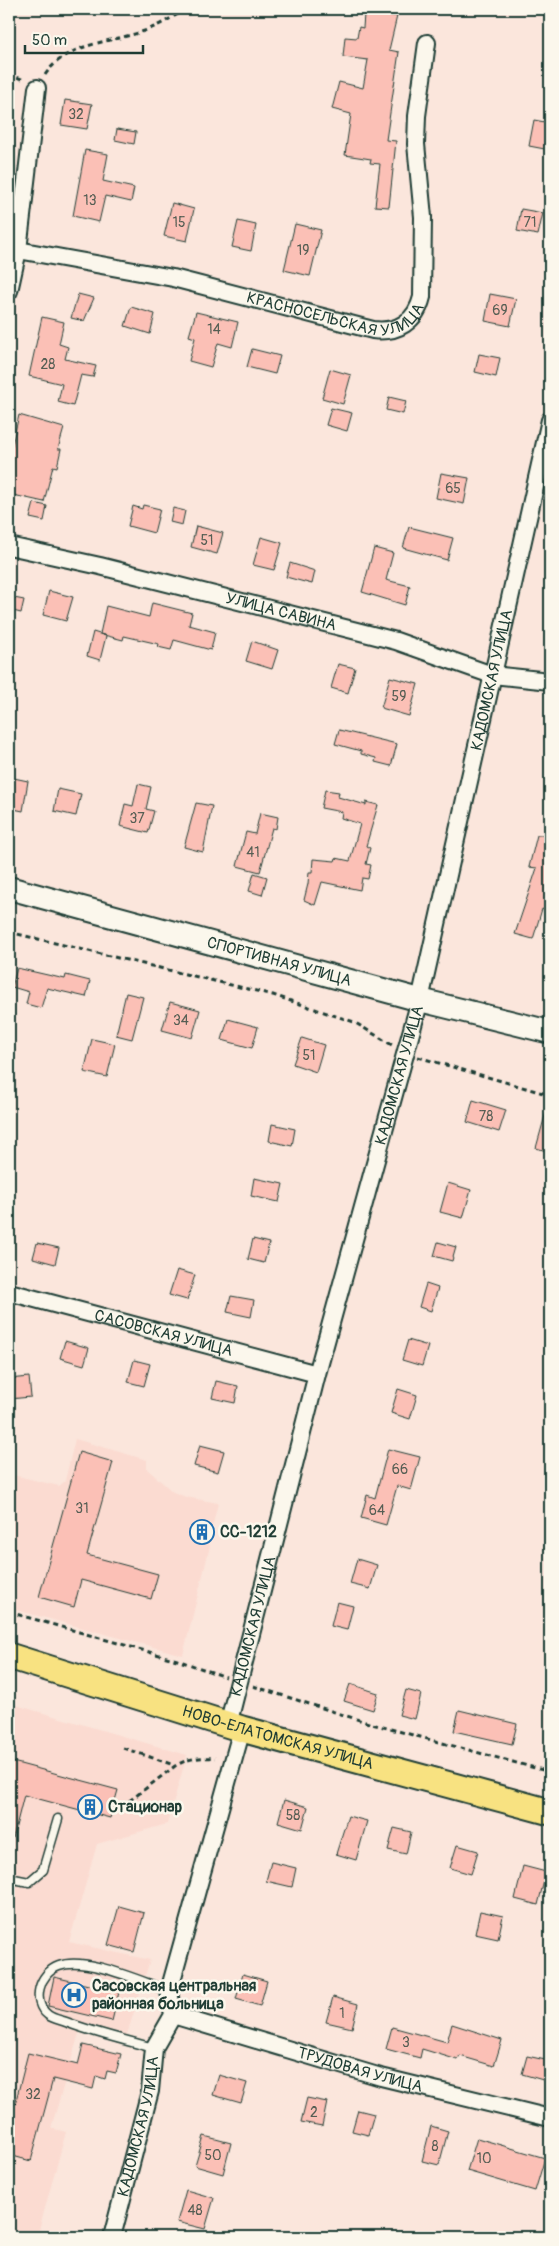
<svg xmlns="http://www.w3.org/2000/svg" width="559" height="2246" font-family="Pangolin,sans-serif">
	<rect width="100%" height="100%" fill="#fbe6dc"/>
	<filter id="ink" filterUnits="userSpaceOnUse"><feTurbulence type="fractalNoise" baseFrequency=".02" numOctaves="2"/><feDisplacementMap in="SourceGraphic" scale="10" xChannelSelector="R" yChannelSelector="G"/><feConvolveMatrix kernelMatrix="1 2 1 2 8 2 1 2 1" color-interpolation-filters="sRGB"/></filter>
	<g filter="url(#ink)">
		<path fill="#fbdbd1" d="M75,1439L147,1460V1469L173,1492L186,1497L218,1503L213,1524L210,1529L196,1526L193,1537L207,1541L210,1546L183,1655L9,1608V1474L59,1486L65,1481Z
			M9,1703L187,1755L167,1824L97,1844L69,1942L150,1960L125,2041L80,2030L51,2128L66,2132L37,2237H9Z"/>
		<path fill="#fbc0b6" stroke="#1f3d34" d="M364,14L397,16L389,50L399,52L386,140L396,141L389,207L375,206L380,164L370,163L371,159L345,155L351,114L332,109L339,82L363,88L368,60L343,57L345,37L357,38L359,27L363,28Z
			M65,100L92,104L87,129L61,125Z
			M534,120L550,123V150L529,146Z
			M117,129L136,132L134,144L115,140Z
			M85,150L108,154L103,181L134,188L131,202L105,196L99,222L73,216Z
			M172,203L194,209L187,241L164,236Z
			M521,209L543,213L538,235L517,231Z
			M238,221L256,225L251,251L232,247Z
			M295,224L321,230L310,276L284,270Z
			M78,294L94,298L84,321L71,318Z
			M490,294L516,299L510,326L485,321Z
			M131,307L155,314L150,334L125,326Z
			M196,312L238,322L232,347L218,343L211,367L189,361L195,338L189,336Z
			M42,317L64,322L59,344L68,347L65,359L96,366L93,377L81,375L73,406L58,402L62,384L29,376Z
			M252,349L280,356L275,374L247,367Z
			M479,354L500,358L496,377L475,372Z
			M330,369L351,375L343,404L322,398Z
			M389,397L406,401L403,414L386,410Z
			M331,408L352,413L347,431L326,425Z
			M19,415L64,428L58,449H61L57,467L53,466L44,502L9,494V458Z
			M441,473L469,478L464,504L436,498Z
			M34,503L47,506L44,521L30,518Z
			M143,505L160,509L154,533L128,526L133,506L142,509Z
			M173,508L185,511L182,525L170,522Z
			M196,526L223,533L217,554L191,547Z
			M409,527L453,538L447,560L403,548Z
			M261,537L282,543L274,570L253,565Z
			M374,548L393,553L386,580L410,586L405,605L362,592Z
			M290,563L315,571L312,584L286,577Z
			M49,591L73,597L66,621L43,615Z
			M9,597L24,600L21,613L9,610Z
			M152,603L192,613L189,625L215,632L211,650L174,640L171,650L158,647L159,644L124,636L123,640L100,634L106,606L149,617Z
			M93,632L106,636L100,660L87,656Z
			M252,641L278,650L272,669L246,661Z
			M338,664L355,668L348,693L331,688Z
			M390,677L418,684L409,716L381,708Z
			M339,730L397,744L391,766L375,762L376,758L361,754V751L335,744Z
			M9,777L28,781L23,811L9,808Z
			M138,784L151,787L146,809L154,811L148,833L120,826L125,804L133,806Z
			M58,789L81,794L76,816L54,811Z
			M325,790L339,792L338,797L366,805V802L378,805L366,846L370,848L366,864L371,865L368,879L362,878L360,890L322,882L315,905L304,900L308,884L309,872H312L313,859L335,861L336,858L350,861L360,824L341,818L342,812L321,808Z
			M196,803L212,806L203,852L184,847Z
			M260,813L278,817L276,829L272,828L260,872L237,866L246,832L255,834Z
			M537,835H550V912L542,909L533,939L515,934L537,868L529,867Z
			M254,873L267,877L262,895L249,891Z
			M17,968L65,979L66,975L90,981L86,997L47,988L41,1008L26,1004L29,992L12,987Z
			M126,993L143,997L132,1039L116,1035Z
			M170,1002L200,1010L192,1038L162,1030Z
			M228,1019L258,1027L252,1048L222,1040Z
			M302,1038L324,1045L316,1072L293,1064Z
			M92,1039L115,1044L107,1077L84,1072Z
			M473,1100L506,1110L499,1132L467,1122Z
			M546,1112H550V1152L536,1148Z
			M272,1124L295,1129L292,1146L269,1141Z
			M254,1178L283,1184L279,1202L251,1196Z
			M448,1183L471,1190L463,1218L440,1212Z
			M253,1239L269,1243L264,1263L248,1259Z
			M438,1242L456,1247L452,1261L434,1256Z
			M37,1243L59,1248L55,1264L33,1258Z
			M177,1270L195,1275L187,1300L169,1295Z
			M426,1284L438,1288L431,1311L419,1307Z
			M231,1296L254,1300L251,1317L227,1312Z
			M408,1340L428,1346L422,1366L402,1360Z
			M65,1341L89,1348L84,1365L60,1358Z
			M134,1360L150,1364L144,1386L128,1382Z
			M29,1377L31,1397L9,1399V1379Z
			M216,1381L238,1386L235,1403L212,1398Z
			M398,1389L417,1395L410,1419L391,1413Z
			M200,1445L224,1451L218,1472L194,1466Z
			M388,1449L420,1457L411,1490L397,1486L386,1525L361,1518L367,1495L375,1498Z
			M79,1452L113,1462L87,1555L158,1574L151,1599L81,1580L74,1607L39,1597Z
			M357,1559L377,1565L370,1589L350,1584Z
			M337,1602L353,1606L347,1630L331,1626Z
			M350,1684L378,1693L373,1710L344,1701Z
			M406,1690L421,1694L415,1719L399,1715Z
			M459,1710L517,1724L512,1744L454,1731Z
			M9,1761L118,1790L110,1818L24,1795L13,1838H9Z
			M284,1800L308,1807L302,1829L278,1822Z
			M348,1816L367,1821L356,1860L336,1854Z
			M394,1828L411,1832L406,1854L388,1850Z
			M457,1845L478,1851L471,1874L450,1868Z
			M271,1862L296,1868L292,1887L266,1881Z
			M523,1866L546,1872L538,1905L515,1899Z
			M119,1906L144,1913L134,1952L108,1945Z
			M480,1911L503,1916L498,1939L475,1934Z
			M243,1974L267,1981L260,2006L236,1999Z
			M54,1977L119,1992L112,2021L48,2006Z
			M333,1997L358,2004L352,2028L326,2022Z
			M452,2024L502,2040L494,2066L460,2056L458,2060L422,2049L420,2058L386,2049L392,2027L447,2042Z
			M83,2045L121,2054L116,2073L107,2071L105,2079L96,2076L93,2089L53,2079L31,2161L9,2155V2128L28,2053L78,2065Z
			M527,2056L550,2061V2082L522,2074Z
			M219,2075L247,2083L241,2103L213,2095Z
			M307,2098L327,2102L322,2126L301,2122Z
			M358,2110L374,2114L368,2135L352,2131Z
			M431,2126L448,2131L439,2165L422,2161Z
			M204,2136L231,2143L223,2174L195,2166Z
			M477,2138L545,2158L535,2191L467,2171Z
			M186,2190L214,2198L205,2229L177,2222Z"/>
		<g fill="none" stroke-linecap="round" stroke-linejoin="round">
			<defs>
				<path id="lane" d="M9,1878L29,1882L43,1870L58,1819
					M154,2048C125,2040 95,2033 66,2022C61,2020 53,2019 48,2015C31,2002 39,1973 59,1966C86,1956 142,1982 169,1991"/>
				<g id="street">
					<path id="s1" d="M18,250L173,278L373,330C397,333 416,322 422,297L423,217L416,144L417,116L427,43"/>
					<path d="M9,291L18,250L37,88"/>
					<path id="s2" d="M9,546L100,566L396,641L492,675L550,681"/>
					<path id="s3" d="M9,1292L317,1374"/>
					<path id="s4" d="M228,1725L317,1374L420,1000L550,420"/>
					<path id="s5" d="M173,2015L381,2077L550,2118"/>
					<path id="s6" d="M112,2237L150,2091L154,2048L173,2015L169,1991L242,1729"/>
				</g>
				<g id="secondary">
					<path id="s7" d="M9,888L420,1000L550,1032"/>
				</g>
				<g id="primary">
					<path id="s8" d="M9,1656L242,1729L550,1812"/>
				</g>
			</defs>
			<use href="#lane" stroke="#1f3d34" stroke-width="11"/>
			<use href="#street" stroke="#1f3d34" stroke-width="20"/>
			<use href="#secondary" stroke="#1f3d34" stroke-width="26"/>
			<use href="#primary" stroke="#1f3d34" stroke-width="29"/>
			<path stroke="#1f3d34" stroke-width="3" stroke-dasharray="5 4" stroke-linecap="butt" d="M9,74L24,80
				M45,75C66,44 105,43 138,33C156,28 171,18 186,9
				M9,932L273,995L354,1022L392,1045
				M418,1057L550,1095
				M9,1612L177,1660L226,1677
				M253,1686L372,1724L550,1772
				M123,1748L174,1765
				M115,1812L175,1766C188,1758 200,1757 215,1758"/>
			<use href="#lane" stroke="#fbf7ec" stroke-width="8"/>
			<use href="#street" stroke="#fbf7ec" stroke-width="16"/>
			<use href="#secondary" stroke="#fbf7ec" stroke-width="22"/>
			<use href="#primary" stroke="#f8e281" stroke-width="25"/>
		</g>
	</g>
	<defs>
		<symbol id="building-ring" viewBox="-11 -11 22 22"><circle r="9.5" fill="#fbf7ec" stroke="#1f6fb2" stroke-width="1.5"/><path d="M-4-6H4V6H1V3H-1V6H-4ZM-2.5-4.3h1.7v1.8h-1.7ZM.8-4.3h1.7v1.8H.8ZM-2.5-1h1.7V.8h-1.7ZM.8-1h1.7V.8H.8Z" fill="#1f6fb2"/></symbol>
		<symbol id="hospital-ring" viewBox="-11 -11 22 22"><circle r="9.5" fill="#fbf7ec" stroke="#1f6fb2" stroke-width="1.5"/><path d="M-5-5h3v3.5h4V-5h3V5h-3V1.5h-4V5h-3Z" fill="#1f6fb2"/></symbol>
	</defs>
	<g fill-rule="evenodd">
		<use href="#building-ring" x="188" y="1518" width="28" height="28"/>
		<use href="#building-ring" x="76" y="1793" width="28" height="28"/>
		<use href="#hospital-ring" x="60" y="1981" width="28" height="28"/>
	</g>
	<g text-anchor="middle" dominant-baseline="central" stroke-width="5" stroke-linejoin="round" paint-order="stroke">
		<g font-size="14" fill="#565e54">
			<text x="76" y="114">32</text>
			<text x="90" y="200">13</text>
			<text x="179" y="222">15</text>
			<text x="530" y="222">71</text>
			<text x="303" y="250">19</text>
			<text x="500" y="310">69</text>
			<text x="214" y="329">14</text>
			<text x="48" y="364">28</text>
			<text x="453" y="488">65</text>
			<text x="207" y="540">51</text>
			<text x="399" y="696">59</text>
			<text x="137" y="818">37</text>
			<text x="253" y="852">41</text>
			<text x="181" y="1020">34</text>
			<text x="309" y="1055">51</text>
			<text x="486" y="1116">78</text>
			<text x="400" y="1469">66</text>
			<text x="82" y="1508">31</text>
			<text x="377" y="1510">64</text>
			<text x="293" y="1815">58</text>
			<text x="342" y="2013">1</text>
			<text x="406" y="2042">3</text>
			<text x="33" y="2094">32</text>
			<text x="314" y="2112">2</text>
			<text x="435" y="2146">8</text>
			<text x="213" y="2155">50</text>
			<text x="484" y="2158">10</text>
			<text x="195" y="2210">48</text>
		</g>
		<g font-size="16" fill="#1f3d34" stroke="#fbf7ec">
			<text stroke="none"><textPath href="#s1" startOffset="328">КРАСНОСЕЛЬСКАЯ УЛИЦА</textPath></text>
			<text stroke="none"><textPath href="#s2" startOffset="280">УЛИЦА САВИНА</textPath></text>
			<text stroke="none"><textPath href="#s4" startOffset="1078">КАДОМСКАЯ УЛИЦА</textPath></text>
			<text stroke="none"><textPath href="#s7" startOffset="280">СПОРТИВНАЯ УЛИЦА</textPath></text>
			<text stroke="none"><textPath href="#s4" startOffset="672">КАДОМСКАЯ УЛИЦА</textPath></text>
			<text stroke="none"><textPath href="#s3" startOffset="160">САСОВСКАЯ УЛИЦА</textPath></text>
			<text stroke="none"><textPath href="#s4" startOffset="102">КАДОМСКАЯ УЛИЦА</textPath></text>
			<text stroke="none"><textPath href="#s8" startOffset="281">НОВО-ЕЛАТОМСКАЯ УЛИЦА</textPath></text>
			<text stroke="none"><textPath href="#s5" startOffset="195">ТРУДОВАЯ УЛИЦА</textPath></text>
			<text stroke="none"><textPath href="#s6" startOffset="114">КАДОМСКАЯ УЛИЦА</textPath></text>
		</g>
		<g font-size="16" font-weight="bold" fill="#1f3d34" stroke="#fbf7ec" text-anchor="start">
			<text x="220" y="1532">СС-1212</text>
			<text x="108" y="1807">Стационар</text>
			<text x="92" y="1986">Сасовская центральная<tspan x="92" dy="18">районная больница</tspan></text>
		</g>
	</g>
	<rect width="559" height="2246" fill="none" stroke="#fbf7ec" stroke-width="30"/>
	<rect x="15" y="15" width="529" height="2216" fill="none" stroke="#1f3d34" stroke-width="2" filter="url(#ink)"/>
	<path d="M25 45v8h118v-8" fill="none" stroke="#1f3d34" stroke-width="2.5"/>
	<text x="32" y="45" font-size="15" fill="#1f3d34" stroke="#fbf7ec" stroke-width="4" paint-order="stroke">50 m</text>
</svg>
